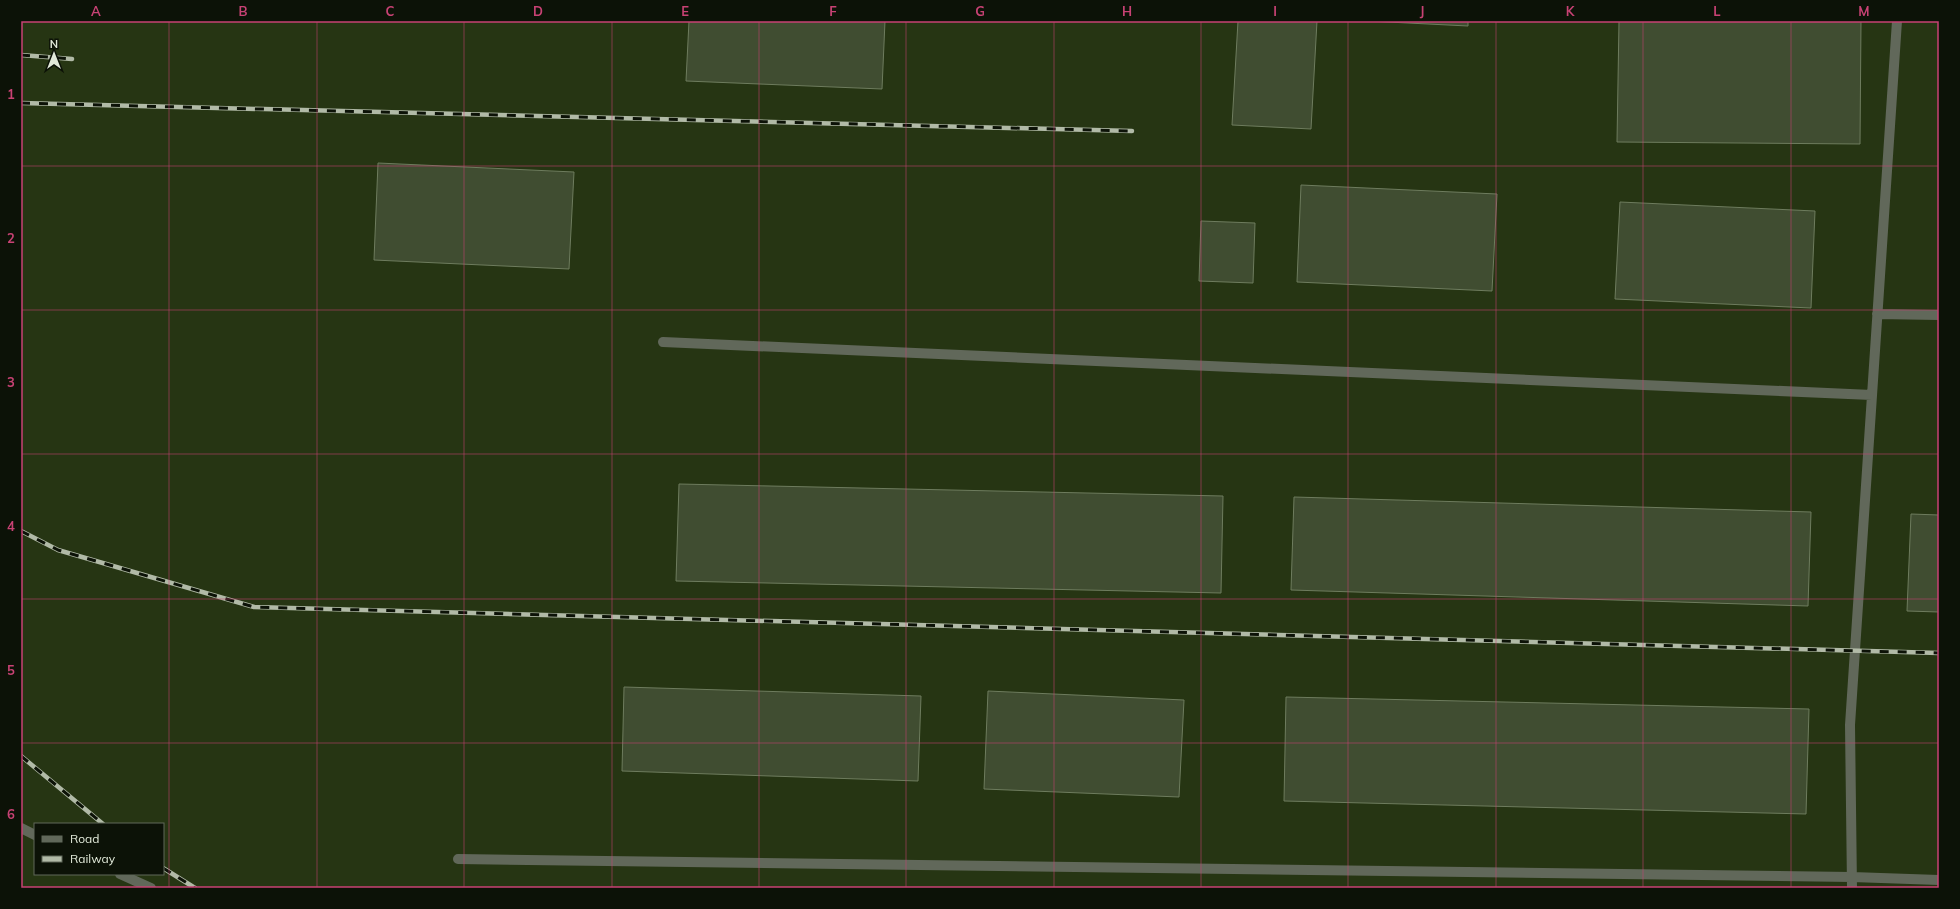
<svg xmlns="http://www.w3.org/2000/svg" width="1960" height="909" font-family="Mulish,sans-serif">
	<rect width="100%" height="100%" fill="#1f2b10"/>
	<path fill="#263513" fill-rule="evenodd" d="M21,21H1939V888H21ZM35,824H163V874H35Z"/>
	<path fill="#404d31" stroke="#6e7c5e" d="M689,21H885L882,89L686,81Z
		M1238,21H1317L1311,129L1232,125Z
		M1368,21H1468V26Z
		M1619,21H1861L1860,144L1617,142Z
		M378,163L574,172L569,269L374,260Z
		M1301,185L1497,194L1492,291L1297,282Z
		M1620,202L1815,211L1811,308L1615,299Z
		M1201,221L1255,223L1253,283L1199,281Z
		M679,484L1223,496L1221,593L676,581Z
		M1294,497L1811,512L1808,606L1291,590Z
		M1911,514L1939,515V612L1907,611Z
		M624,687L921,696L918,781L622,771Z
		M988,691L1184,700L1179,797L984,789Z
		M1286,697L1809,709L1806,814L1284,801Z"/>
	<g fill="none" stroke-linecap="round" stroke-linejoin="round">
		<path stroke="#61685a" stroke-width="10" d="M21,828L35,835
			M120,874L151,888"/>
		<path stroke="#61685a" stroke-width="10" d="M1877,314L1939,315
			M663,342L1872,395
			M458,859L1852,877L1939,880
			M1852,888L1850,725L1897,21"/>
		<defs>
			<path id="rail" d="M21,55L72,59
				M21,103L1132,131
				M21,531L58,550L254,607L1939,653
				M21,756L103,824
				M163,868L195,888"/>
		</defs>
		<use href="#rail" stroke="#b1baa7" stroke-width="4.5"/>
		<use href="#rail" stroke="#0c1207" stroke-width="3" stroke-dasharray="9" stroke-linecap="butt"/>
	</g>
	<path fill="none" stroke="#c84274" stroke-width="1" stroke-opacity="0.55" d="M169,21V888M317,21V888M464,21V888M612,21V888M759,21V888M906,21V888M1054,21V888M1201,21V888M1348,21V888M1496,21V888M1643,21V888M1791,21V888M21,166H1939M21,310H1939M21,454H1939M21,599H1939M21,743H1939"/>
	<rect width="1960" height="909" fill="none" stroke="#0c1207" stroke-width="44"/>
	<rect x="34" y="823" width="130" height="52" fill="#0c1207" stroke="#61685b"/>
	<rect x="42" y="836" width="20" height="6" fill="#61685a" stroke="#61685b"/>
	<text x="70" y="843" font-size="12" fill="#e1e9d9">Road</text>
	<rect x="42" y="856" width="20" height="6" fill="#b1baa7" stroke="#61685b"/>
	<text x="70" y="863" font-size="12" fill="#e1e9d9">Railway</text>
	<g transform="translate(54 54)" stroke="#0c1207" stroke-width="3" paint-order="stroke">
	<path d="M0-3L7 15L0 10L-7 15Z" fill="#e1e9d9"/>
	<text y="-6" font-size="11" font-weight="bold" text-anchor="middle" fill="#e1e9d9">N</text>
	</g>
	<rect x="22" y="22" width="1916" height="865" fill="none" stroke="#c84274" stroke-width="1.5"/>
	<g font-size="13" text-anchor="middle" font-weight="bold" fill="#c84274">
		<text x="96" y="16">A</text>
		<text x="243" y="16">B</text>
		<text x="390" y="16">C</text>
		<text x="538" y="16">D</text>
		<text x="685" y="16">E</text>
		<text x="833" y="16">F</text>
		<text x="980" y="16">G</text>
		<text x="1127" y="16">H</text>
		<text x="1275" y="16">I</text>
		<text x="1422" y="16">J</text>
		<text x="1570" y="16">K</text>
		<text x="1717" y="16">L</text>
		<text x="1864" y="16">M</text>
		<text x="11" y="99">1</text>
		<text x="11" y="243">2</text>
		<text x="11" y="387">3</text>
		<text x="11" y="531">4</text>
		<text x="11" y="675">5</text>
		<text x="11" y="819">6</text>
	</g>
</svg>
